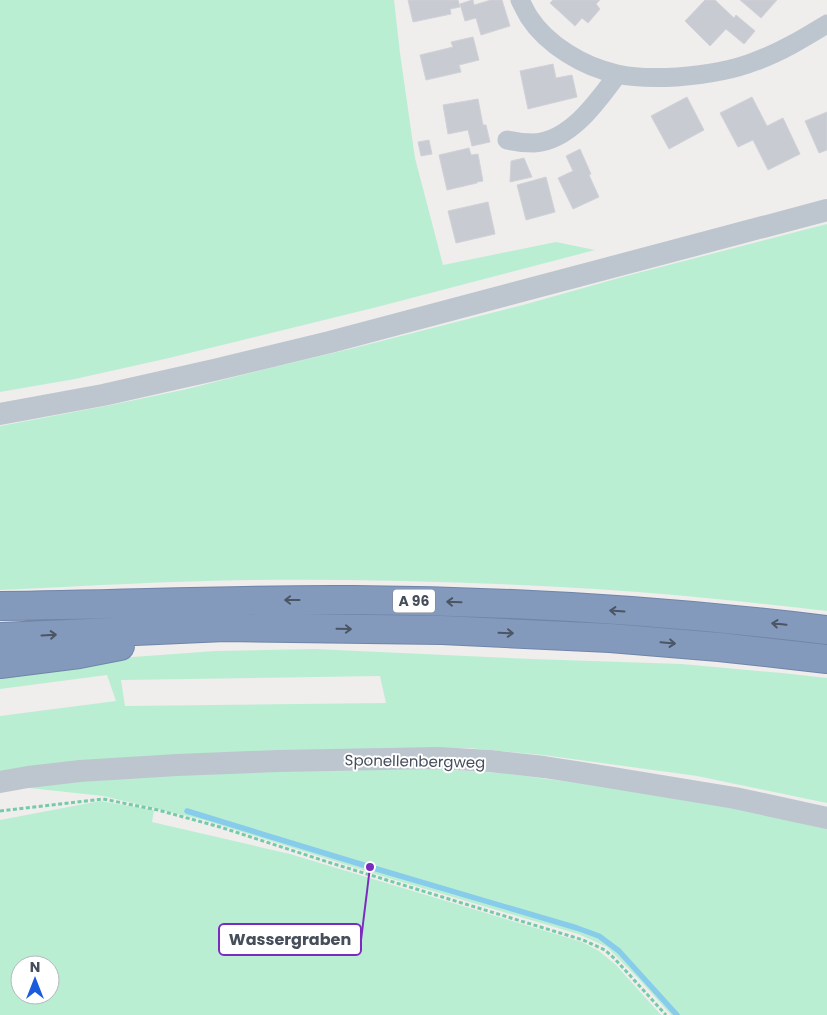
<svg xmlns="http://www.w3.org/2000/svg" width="827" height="1015" font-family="Poppins,sans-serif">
	<rect width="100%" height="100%" fill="#f0eded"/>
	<path fill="#baeed3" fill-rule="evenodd" d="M0,0H394L400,53L415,158L443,265L556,242L595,250L377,307L169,358L75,379L0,392Z
		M827,224V611C750,602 673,594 595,589C482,582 367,579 254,580C169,581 85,586 0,590V426L111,405L187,389L270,368L354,348L523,305L626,276Z
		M315,649L532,659L682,664L782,673L827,678V803L697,776L543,755L469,748H397L0,775V716L116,701L107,675L0,689V674L133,657L215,651ZM380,676L386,703L125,706L121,680Z
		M436,769L502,773L592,785L733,807L827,829V1015H671L637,977L607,947L594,941L578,934L375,874L204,820L103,796L20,787L199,772Z
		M100,801L154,810L152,822L290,854L582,942L599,951L616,965L661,1015H0V820ZM20,965H50V995H20Z"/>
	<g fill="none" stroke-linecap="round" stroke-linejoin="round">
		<path stroke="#87cceb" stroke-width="5.5" d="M187,811L370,867L577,928L599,936L619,951L677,1015"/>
	</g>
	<path fill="#c9cbd3" stroke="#d1d2d8" d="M408,0H458L460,7L450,9L451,14L413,22Z
		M472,0H473L474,5L491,0H502L510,26L481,35L476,18L465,21L460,4Z
		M553,0H600L596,4L600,9L588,23L582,18L575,26L550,3Z
		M705,0H715L734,18L736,15L755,31L744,44L726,29L710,46L685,21Z
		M740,0H777L761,18Z
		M473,37L479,60L459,65L461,72L426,80L420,55L453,47L451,42Z
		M553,64L556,78L572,75L577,97L528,109L520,71Z
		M687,97L704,130L669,149L651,116Z
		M752,97L767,126L783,118L800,154L768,170L753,140L738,147L720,113Z
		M478,99L483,125H486L490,142L472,146L468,130L448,134L443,105Z
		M827,112V150L819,153L805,121Z
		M429,140L432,154L421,156L418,142Z
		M469,148L471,155L478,154L483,181L477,182V183L447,190L439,155Z
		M580,149L591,174L589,175L599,197L573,209L558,178L573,171L566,156Z
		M524,158L532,177L510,182L511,161Z
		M546,177L555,212L526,220L517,185Z
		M488,202L495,234L456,243L448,211Z"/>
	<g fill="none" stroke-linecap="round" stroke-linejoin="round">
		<defs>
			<path id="motorway" d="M0,606C118,605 236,599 354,600C512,601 670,611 827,630
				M0,637L225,627L442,630L610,638L719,647L827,659
				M0,664L79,654L120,646"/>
		</defs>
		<use href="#motorway" stroke="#7085a8" stroke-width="30"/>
		<path stroke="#73cba8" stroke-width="3" stroke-dasharray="4 2.5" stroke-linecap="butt" d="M0,811L103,799L158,810L220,827L331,863L583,940L605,950L615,959L666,1015"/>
		<path stroke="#bdc6cf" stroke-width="19" d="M520,0C523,6 526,12 529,17C547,45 584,67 617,74C634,78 659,78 677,77C704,75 731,71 756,61C781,52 804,38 827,24
			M507,140C516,142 525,143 534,143C570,141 598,101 617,75"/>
		<path stroke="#bdc6cf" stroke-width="22" d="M0,414L103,395L214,370L330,342L827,210
			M0,782L28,777L80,771L177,765L278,761L438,758L490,761L544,767L595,775L735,798L827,818"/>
		<use href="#motorway" stroke="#849abc" stroke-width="28"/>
	</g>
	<defs><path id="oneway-shaft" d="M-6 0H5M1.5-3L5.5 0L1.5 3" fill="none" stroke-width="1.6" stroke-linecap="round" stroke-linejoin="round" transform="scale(1.25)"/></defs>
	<g stroke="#4b5664">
		<use href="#oneway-shaft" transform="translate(292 600) rotate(180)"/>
		<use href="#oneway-shaft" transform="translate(454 602) rotate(-178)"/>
		<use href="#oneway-shaft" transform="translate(617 611) rotate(-176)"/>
		<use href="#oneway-shaft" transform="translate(779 624) rotate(-174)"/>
		<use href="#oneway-shaft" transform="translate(344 629) rotate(1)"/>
		<use href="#oneway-shaft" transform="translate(506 633) rotate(2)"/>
		<use href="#oneway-shaft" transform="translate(49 635) rotate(-3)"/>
		<use href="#oneway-shaft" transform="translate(668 643) rotate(5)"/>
	</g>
	<g text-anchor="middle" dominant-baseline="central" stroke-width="4" stroke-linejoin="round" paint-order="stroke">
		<rect fill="#fff" stroke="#7d838c" stroke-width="1" x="393" y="589.5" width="42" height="23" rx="4"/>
		<g font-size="14" font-weight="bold" fill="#454e5a">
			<text x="414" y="601">A 96</text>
		</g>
		<g font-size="15" fill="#454e5a" stroke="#fff">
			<text transform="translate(415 761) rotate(1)">Sponellenbergweg</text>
		</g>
	</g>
	<path fill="none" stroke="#7b2cbf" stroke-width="2" d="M370 867L361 940"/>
	<circle fill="#7b2cbf" stroke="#fff" stroke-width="2" cx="370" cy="867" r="5"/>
	<rect fill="#fff" stroke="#7b2cbf" stroke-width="2" x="219" y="924" width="142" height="31" rx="5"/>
	<g font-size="16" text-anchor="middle" font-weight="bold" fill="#454e5a">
		<text x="290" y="945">Wassergraben</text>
	</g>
	<g transform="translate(35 980)"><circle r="24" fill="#ffffff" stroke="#b5b8bd"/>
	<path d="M0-4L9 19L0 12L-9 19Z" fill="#1a5cdc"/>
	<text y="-8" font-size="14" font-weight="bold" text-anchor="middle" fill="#454e5a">N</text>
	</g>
</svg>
